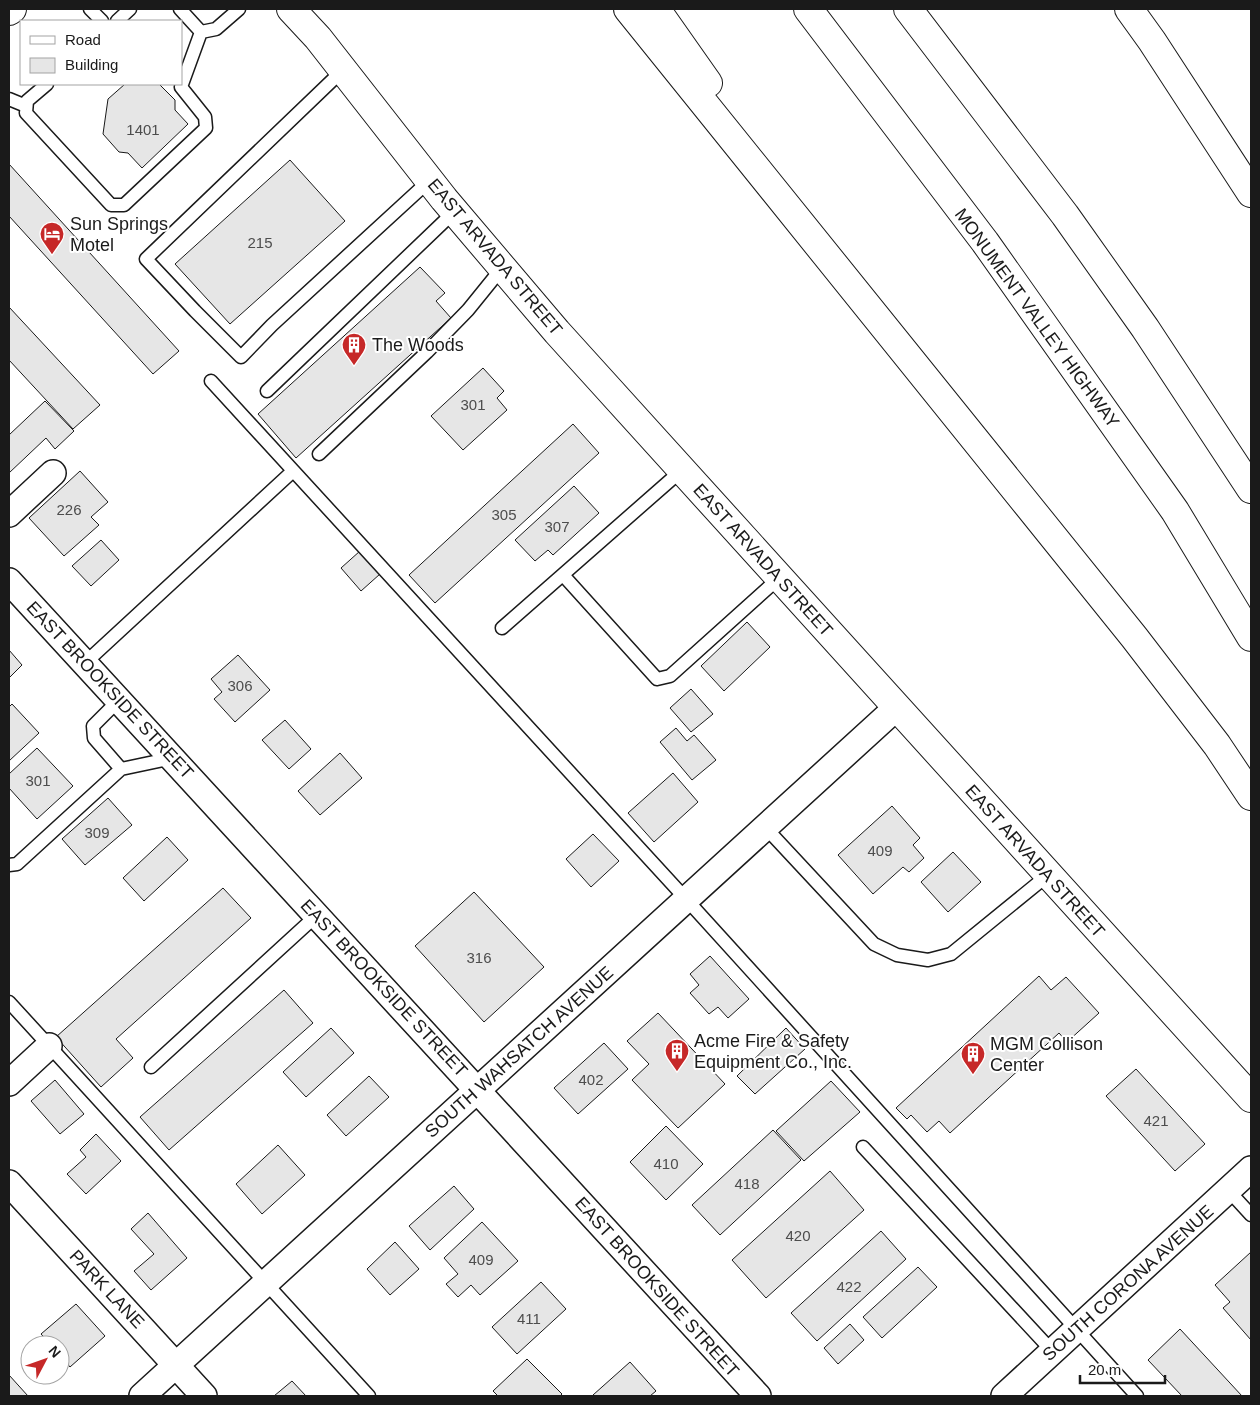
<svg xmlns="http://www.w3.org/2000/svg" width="1260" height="1405" font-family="Helvetica,sans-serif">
	<rect width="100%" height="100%" fill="#fff"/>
	<path fill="#e6e6e6" stroke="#1a1a1a" d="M125,84H159L175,100V110L188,124L142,168L128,153L119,152L103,134L108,99Z
		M290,160L345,221L230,324L175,264Z
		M9,164L179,351L153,374L9,216Z
		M420,267L445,293L436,301L451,318L296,458L258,414Z
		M9,307L100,405L73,429L9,360Z
		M483,368L504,391L497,398L507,410L463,450L431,416Z
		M45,401L74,431L55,449L46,438L9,473V435Z
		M573,424L599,453L435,603L409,575Z
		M80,471L108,502L91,517L99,525L64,556L29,518Z
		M574,486L599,513L553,555L548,550L535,561L515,540Z
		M101,540L119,560L91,586L72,566Z
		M360,551L380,574L361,591L341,568Z
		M747,622L770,647L724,691L701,666Z
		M9,650L22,665L9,678Z
		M238,655L270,690L235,722L214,699L222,692L211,679Z
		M691,689L713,714L691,732L670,708Z
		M12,704L39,733L9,761V707Z
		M285,720L311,749L289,769L262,740Z
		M676,728L687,741L694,735L716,760L692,780L660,742Z
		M37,748L73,786L37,819L9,788V774Z
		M340,753L362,778L320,815L298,791Z
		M673,773L698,802L654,842L628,813Z
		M108,798L132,825L85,865L62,839Z
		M892,806L920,838L913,845L924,858L909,872L903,867L873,894L838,855Z
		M593,834L619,861L591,887L566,859Z
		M167,837L188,860L144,901L123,878Z
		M953,852L981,882L948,912L921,882Z
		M223,888L251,918L116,1039L133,1058L101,1087L56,1037Z
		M474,892L544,967L484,1022L415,946Z
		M710,956L749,999L728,1018L718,1007L709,1014L690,993L699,985L690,974Z
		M1039,976L1051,990L1066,977L1099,1013L1067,1042L1059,1033L950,1133L939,1121L927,1132L911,1115L907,1119L896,1108Z
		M284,990L313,1023L169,1150L140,1117Z
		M658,1013L725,1084L678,1128L632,1080L649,1064L627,1041Z
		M331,1028L354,1053L306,1097L283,1072Z
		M786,1028L805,1049L755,1094L737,1076Z
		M604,1043L628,1069L578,1114L554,1088Z
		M1136,1069L1205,1144L1175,1171L1106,1096Z
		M369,1076L389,1097L346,1136L327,1115Z
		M55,1080L84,1114L60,1134L31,1101Z
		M831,1081L860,1112L804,1161L776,1131Z
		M666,1126L703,1164L666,1200L630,1162Z
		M773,1130L801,1160L720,1235L692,1205Z
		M96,1134L121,1161L86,1194L67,1174L86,1157L80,1150Z
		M278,1145L305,1175L262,1214L236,1184Z
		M830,1171L864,1210L766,1298L732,1260Z
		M454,1186L474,1209L430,1250L409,1226Z
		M148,1213L187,1258L151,1290L134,1271L154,1254L131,1229Z
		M482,1222L518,1261L480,1295L471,1285L458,1297L446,1284L458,1274L444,1258Z
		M881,1231L906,1259L817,1341L791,1313Z
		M395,1242L419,1269L390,1295L367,1269Z
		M1251,1252V1340L1223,1308L1230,1302L1215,1285Z
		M918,1267L937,1287L882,1338L863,1317Z
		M541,1282L566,1309L517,1354L492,1327Z
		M76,1304L105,1336L70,1367L60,1355V1345H51L41,1334Z
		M850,1324L864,1340L838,1364L824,1348Z
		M1180,1329L1242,1396H1182L1148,1360Z
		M527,1359L562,1394L560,1396H498L493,1391Z
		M630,1362L656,1391L650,1396H594L593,1395Z
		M9,1375L28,1396H9Z
		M292,1381L306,1396H274Z"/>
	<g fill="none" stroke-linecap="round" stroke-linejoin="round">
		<defs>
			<path id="lane" d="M90,9L102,21
				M180,9L201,32
				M117,21L130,9
				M201,32L216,29L239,9
				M343,70L146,259L195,311L241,357L272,325L430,180
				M47,84L27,101L26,113L111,205H124L206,128L205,117L181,87L201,32
				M9,99L26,106
				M211,381L686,899L1137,1396
				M267,391L455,211
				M319,454L427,352L468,310L502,268
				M563,575L657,679L670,676L779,578
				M502,628L682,470
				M85,663L293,471
				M119,700L93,726L94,738L121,769
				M765,827L874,944L897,955L928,960L951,954L1048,875
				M9,865L17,864L121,769L173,758
				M9,1002L369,1396
				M151,1067L317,915
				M863,1147L1053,1352
				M1229,1191L1251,1215"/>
			<path id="street" d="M9,514L53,473
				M9,581L758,1396
				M9,1083L49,1046
				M9,1183L204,1396
				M142,1396L896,708
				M1004,1396L1251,1169"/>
			<path id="secondary" d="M291,9L318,38L444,199L557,332L1251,1098"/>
			<path id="highway" d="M628,9L1134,637L1217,745L1251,796
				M656,9L708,83
				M808,9L985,242L1175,511L1251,637
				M908,9L1065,215L1145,328L1251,489
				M1129,9L1152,41L1251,193
				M9,11L12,9"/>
		</defs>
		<use href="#lane" stroke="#1a1a1a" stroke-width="15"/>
		<use href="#street" stroke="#1a1a1a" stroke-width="28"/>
		<use href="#secondary" stroke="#1a1a1a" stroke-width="30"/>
		<use href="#highway" stroke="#1a1a1a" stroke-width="30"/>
		<use href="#lane" stroke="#fff" stroke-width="12"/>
		<use href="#street" stroke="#fff" stroke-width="25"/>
		<use href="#secondary" stroke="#fff" stroke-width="28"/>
		<use href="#highway" stroke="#fff" stroke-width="28"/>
	</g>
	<defs>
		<symbol id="hotel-pin" viewBox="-11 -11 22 30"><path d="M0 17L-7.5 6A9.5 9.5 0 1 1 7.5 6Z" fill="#c62828" stroke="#fff"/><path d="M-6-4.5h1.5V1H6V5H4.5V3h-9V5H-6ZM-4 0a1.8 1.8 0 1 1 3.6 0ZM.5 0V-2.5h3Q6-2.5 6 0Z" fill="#fff"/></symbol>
		<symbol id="building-pin" viewBox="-11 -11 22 30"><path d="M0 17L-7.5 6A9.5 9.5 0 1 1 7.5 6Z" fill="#c62828" stroke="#fff"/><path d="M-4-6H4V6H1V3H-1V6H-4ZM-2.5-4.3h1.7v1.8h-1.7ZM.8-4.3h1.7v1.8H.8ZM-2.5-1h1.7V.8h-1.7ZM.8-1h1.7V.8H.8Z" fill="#fff"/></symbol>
	</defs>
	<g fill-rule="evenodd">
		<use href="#hotel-pin" x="38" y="220" width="28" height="38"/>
		<use href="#building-pin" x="340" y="331" width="28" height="38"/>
		<use href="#building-pin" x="663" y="1037" width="28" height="38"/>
		<use href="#building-pin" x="959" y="1040" width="28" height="38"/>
	</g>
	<g text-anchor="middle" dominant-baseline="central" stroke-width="4" stroke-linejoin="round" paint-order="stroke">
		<g font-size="15" fill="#4d4d4d">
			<text x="143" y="129">1401</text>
			<text x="260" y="242">215</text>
			<text x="473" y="404">301</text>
			<text x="69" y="509">226</text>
			<text x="504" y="514">305</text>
			<text x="557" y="526">307</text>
			<text x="240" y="685">306</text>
			<text x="38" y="780">301</text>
			<text x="97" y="832">309</text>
			<text x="880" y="850">409</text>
			<text x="479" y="957">316</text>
			<text x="591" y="1079">402</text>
			<text x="1156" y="1120">421</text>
			<text x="666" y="1163">410</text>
			<text x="747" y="1183">418</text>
			<text x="798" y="1235">420</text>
			<text x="481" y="1259">409</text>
			<text x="849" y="1286">422</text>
			<text x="529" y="1318">411</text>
		</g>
		<g font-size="18" fill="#1a1a1a" stroke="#fff" text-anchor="start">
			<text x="70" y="224">Sun Springs<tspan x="70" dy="21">Motel</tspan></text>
			<text x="372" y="345">The Woods</text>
			<text x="694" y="1041">Acme Fire &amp; Safety<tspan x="694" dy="21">Equipment Co., Inc.</tspan></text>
			<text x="990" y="1044">MGM Collison<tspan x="990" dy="21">Center</tspan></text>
		</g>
		<g font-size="18" fill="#1a1a1a" stroke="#fff">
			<text transform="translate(495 257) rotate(50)">EAST ARVADA STREET</text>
			<text transform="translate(1037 318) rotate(54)">MONUMENT VALLEY HIGHWAY</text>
			<text transform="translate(763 560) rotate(48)">EAST ARVADA STREET</text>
			<text transform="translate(110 690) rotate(47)">EAST BROOKSIDE STREET</text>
			<text transform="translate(1035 861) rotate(48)">EAST ARVADA STREET</text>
			<text transform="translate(384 988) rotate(47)">EAST BROOKSIDE STREET</text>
			<text transform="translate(519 1052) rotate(-42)">SOUTH WAHSATCH AVENUE</text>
			<text transform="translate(1128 1283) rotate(-42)">SOUTH CORONA AVENUE</text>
			<text transform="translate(657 1287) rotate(48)">EAST BROOKSIDE STREET</text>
			<text transform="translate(107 1289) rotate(47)">PARK LANE</text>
		</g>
	</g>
	<rect width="1260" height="1405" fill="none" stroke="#1a1a1a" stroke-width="20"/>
	<rect x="20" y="20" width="162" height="65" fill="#ffffff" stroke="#a3a3a3"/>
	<rect x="30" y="36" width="25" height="8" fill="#ffffff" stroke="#a3a3a3"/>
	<text x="65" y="45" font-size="15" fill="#1a1a1a">Road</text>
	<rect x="30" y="58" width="25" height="15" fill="#e6e6e6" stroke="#a3a3a3"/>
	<text x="65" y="70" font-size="15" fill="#1a1a1a">Building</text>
	<g transform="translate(45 1360) rotate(49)"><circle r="24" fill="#ffffff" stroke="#a3a3a3"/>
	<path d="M0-4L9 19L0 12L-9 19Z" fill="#c62828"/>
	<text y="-8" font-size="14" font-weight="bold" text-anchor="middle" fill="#1a1a1a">N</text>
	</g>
	<path d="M1080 1375v8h85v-8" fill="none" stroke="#1a1a1a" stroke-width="2.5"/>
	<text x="1088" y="1375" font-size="15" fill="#1a1a1a" stroke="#ffffff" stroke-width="4" paint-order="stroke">20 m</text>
</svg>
